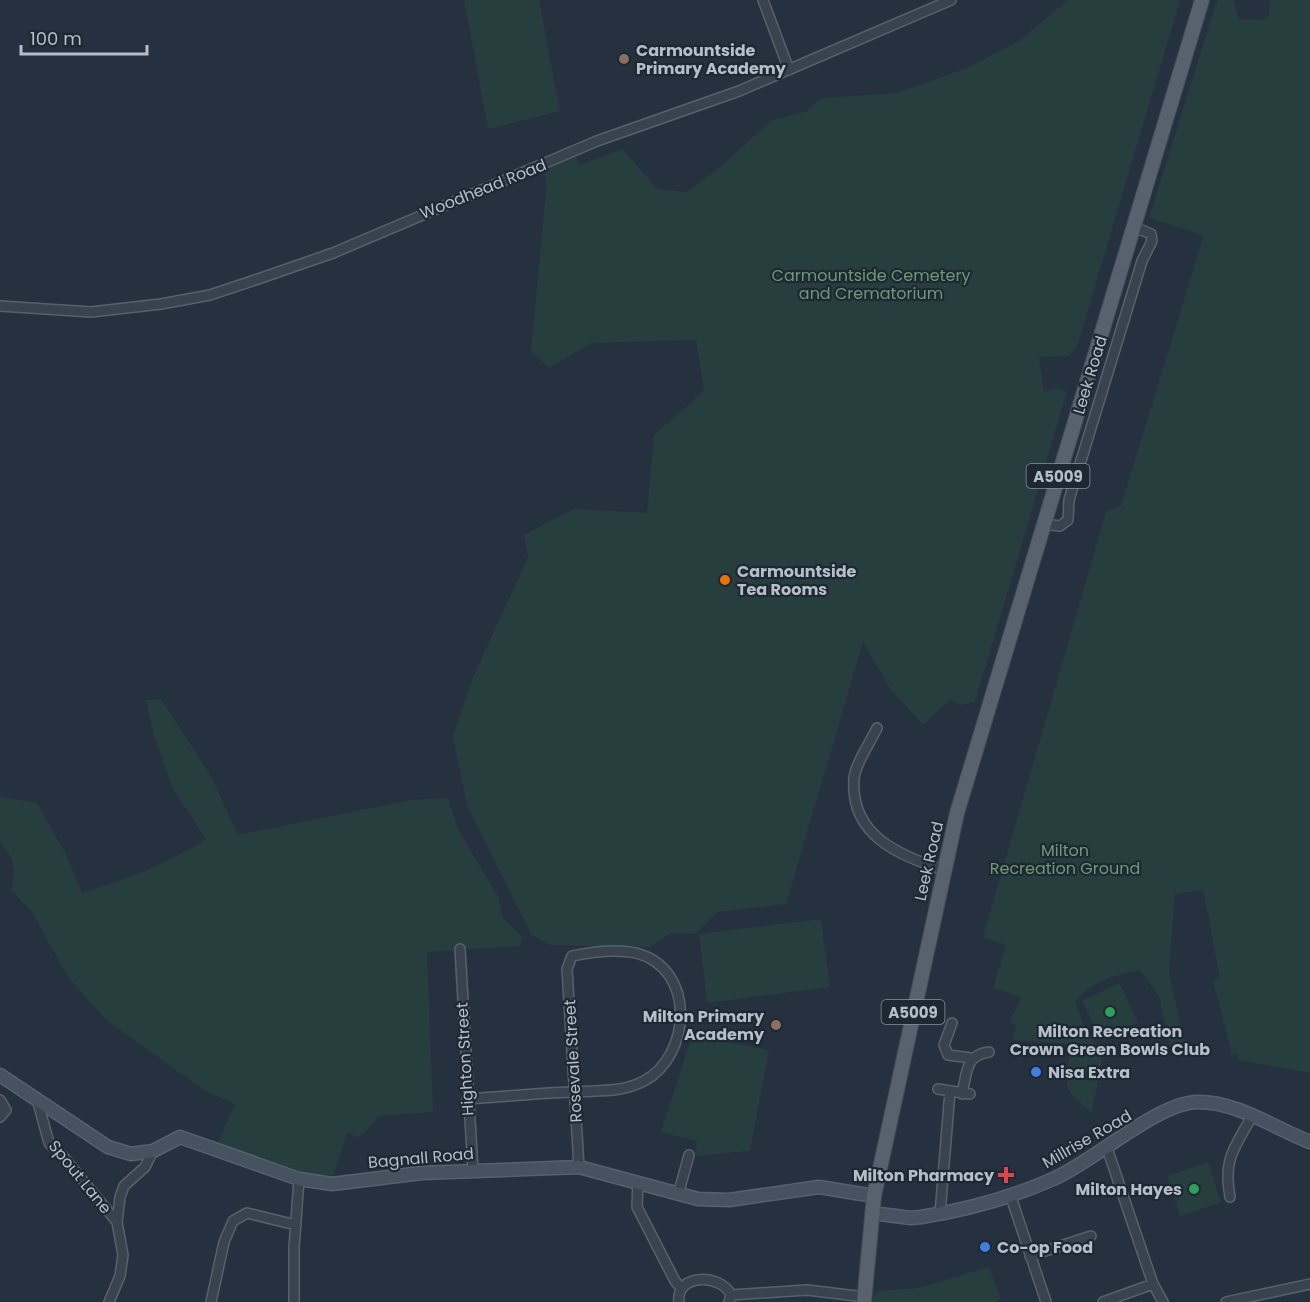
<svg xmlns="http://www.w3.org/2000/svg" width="1310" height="1302" font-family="Poppins,sans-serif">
	<rect width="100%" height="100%" fill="#25313e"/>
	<path fill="#273e3f" d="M464,0H539L560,111L488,129Z
		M1068,0H1180L1077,347L1069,356L1039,357L1044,391L1056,389L1067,391L975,702L960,705L950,700L923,725L891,690L863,642L786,904L717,912L695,934L671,933L649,947L550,945L531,934L467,805L453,736L473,677L528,557L524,535L574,509L647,513L654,435L704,391L696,340L591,343L549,368L531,351L546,191L545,170L575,155L580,165L623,149L657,189L687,192L719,168L772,120L805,112L822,98L896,93L965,69L1019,41Z
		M1217,0H1233L1239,19L1262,20L1269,15L1270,0H1310V1073L1239,1060L1237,1054L1232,1055L1213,980L1220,978L1203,890L1175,894L1169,972L1184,1040L1183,1057L1172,1053L1159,997L1140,970C1116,974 1091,982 1075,1001L1087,1035L1099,1046L1102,1058L1092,1112C1056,1085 1068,1084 1070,1044L1013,1040L1016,1025L1010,1023L1021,997L993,988L1006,945L983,937L1106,512L1121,506L1203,238V235L1149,218Z
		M161,699L212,778L238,835L411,800L448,798L458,829L499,898L502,917L522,937L520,946L427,952L433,1112L379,1116L366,1132L358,1137L347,1133L334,1175H311L218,1143L235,1104L204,1090L105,1019L66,974L32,912L11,890C16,872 15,856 0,844V797L37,803L66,854L82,893C128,879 165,865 206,839L172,787L154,735L146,700Z
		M821,919L830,987L707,1003L699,934Z
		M1119,983L1138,1022L1102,1040L1082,1001Z
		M692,1036L769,1050L750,1151L695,1156L697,1141L661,1132Z
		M1208,1162L1221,1202L1180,1216L1167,1176Z
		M989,1267L1001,1299L995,1302H870L878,1291L919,1288Z"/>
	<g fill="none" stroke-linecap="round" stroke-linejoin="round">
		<defs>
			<path id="street" d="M763,0L789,70
				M0,306L91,312L161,304L210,295L261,278L333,253L597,141L739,91L951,0
				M1044,524L1060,526L1068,520L1069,500L1142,261L1152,241L1151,234L1134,227
				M877,728C870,743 855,764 854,779C850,836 900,856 944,870
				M460,949L473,1170
				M952,1023L944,1045L948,1055L971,1058
				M938,1089L970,1094
				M962,1094C967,1073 965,1055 989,1052
				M37,1099L49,1143L62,1155L117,1222
				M467,1099C502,1097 537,1093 573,1092C598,1090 621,1093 644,1081C692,1055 696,968 636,953C617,949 591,952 572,956L567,969L579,1167
				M0,1100L6,1110L0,1117
				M1107,1148L1153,1284L1163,1302
				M638,1182L637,1207L675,1281L681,1288
				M1010,1194L1046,1302
				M678,1195L689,1155
				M1230,1197C1223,1159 1234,1149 1252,1116
				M940,1214L950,1091
				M1030,1256L1091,1236
				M731,1295L807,1290L865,1297
				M109,1302L120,1276L123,1255L117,1222L120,1197L124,1186L145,1167L153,1151
				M211,1302L224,1242L233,1221L247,1213L296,1225
				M294,1302V1248L299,1179
				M679,1302C675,1274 721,1273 731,1295L729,1302
				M1103,1302L1153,1284
				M1226,1302L1310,1284"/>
			<path id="secondary" d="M0,1075L108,1147L131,1154L153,1151L180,1137L299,1179L332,1184L422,1173L579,1167L698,1199L729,1200L819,1187L874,1196
				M872,1213L911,1218L921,1217C965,1210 1013,1197 1053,1179C1093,1162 1158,1102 1198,1102C1238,1102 1274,1128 1310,1142"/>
			<path id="primary" d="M864,1302L874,1196L957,813L1202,0"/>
		</defs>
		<use href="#street" stroke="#57616c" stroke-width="12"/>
		<use href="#secondary" stroke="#57616c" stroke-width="15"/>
		<use href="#primary" stroke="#424c57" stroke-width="16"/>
		<use href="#street" stroke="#39434e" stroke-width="9"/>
		<use href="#secondary" stroke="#475261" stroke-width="12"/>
		<use href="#primary" stroke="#57626e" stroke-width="14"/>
	</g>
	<g fill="#8d6e63" stroke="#1e2833" stroke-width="2">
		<circle cx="624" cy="59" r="6"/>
		<circle cx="776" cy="1025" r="6"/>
	</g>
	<circle fill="#e8710a" stroke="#1e2833" stroke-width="2" cx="725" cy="580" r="6"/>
	<g fill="#2e9e5b" stroke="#1e2833" stroke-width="2">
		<circle cx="1110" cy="1012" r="6"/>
		<circle cx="1194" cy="1189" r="6"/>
	</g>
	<g fill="#3f7fe0" stroke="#1e2833" stroke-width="2">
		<circle cx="1036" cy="1072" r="6"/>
		<circle cx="985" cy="1247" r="6"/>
	</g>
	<path fill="#e0444e" stroke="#1e2833" stroke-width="2" d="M1003 1166h6v6h6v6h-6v6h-6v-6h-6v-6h6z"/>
	<g text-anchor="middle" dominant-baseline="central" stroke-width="4.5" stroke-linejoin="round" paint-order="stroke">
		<g fill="#1e2833" stroke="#88919c" stroke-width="1.5">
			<rect x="1026.5" y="464" width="63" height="24" rx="4.5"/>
			<rect x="881.5" y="1000" width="63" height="24" rx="4.5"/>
		</g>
		<g font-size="15" font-weight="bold" fill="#b5bec9">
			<text x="1058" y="476">A5009</text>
			<text x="913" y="1012">A5009</text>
		</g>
		<g font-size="16" font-weight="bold" fill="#b5bec9" stroke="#1e2833" text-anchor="start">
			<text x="636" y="50">Carmountside<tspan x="636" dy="18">Primary Academy</tspan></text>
			<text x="737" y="571">Carmountside<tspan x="737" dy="18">Tea Rooms</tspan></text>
			<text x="764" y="1016" text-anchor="end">Milton Primary<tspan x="764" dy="18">Academy</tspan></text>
			<text x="1110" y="1031" text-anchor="middle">Milton Recreation<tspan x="1110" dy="18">Crown Green Bowls Club</tspan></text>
			<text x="1048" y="1072">Nisa Extra</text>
			<text x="994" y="1175" text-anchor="end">Milton Pharmacy</text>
			<text x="1182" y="1189" text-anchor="end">Milton Hayes</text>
			<text x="997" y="1247">Co-op Food</text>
		</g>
		<g font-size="16" fill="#b5bec9" stroke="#1e2833">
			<text transform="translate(483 189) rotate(-22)">Woodhead Road</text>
			<text transform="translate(1090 375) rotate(-73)">Leek Road</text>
			<text transform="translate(929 861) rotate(-77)">Leek Road</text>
			<text transform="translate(465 1059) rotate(-93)">Highton Street</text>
			<text transform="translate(573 1061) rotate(-93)">Rosevale Street</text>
			<text transform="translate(1087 1139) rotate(-30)">Millrise Road</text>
			<text transform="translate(421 1158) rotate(-5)">Bagnall Road</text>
			<text transform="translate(80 1177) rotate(51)">Spout Lane</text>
		</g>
		<g font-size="16" fill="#6c9a74" stroke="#1e2833">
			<text x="871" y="275">Carmountside Cemetery<tspan x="871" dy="18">and Crematorium</tspan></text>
			<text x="1065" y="850">Milton<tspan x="1065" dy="18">Recreation Ground</tspan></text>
		</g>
	</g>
	<path d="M21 45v9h126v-9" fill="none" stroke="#b5bec9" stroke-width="3"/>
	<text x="30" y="45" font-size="18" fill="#b5bec9" stroke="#1e2833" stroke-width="4.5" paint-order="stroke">100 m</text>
</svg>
